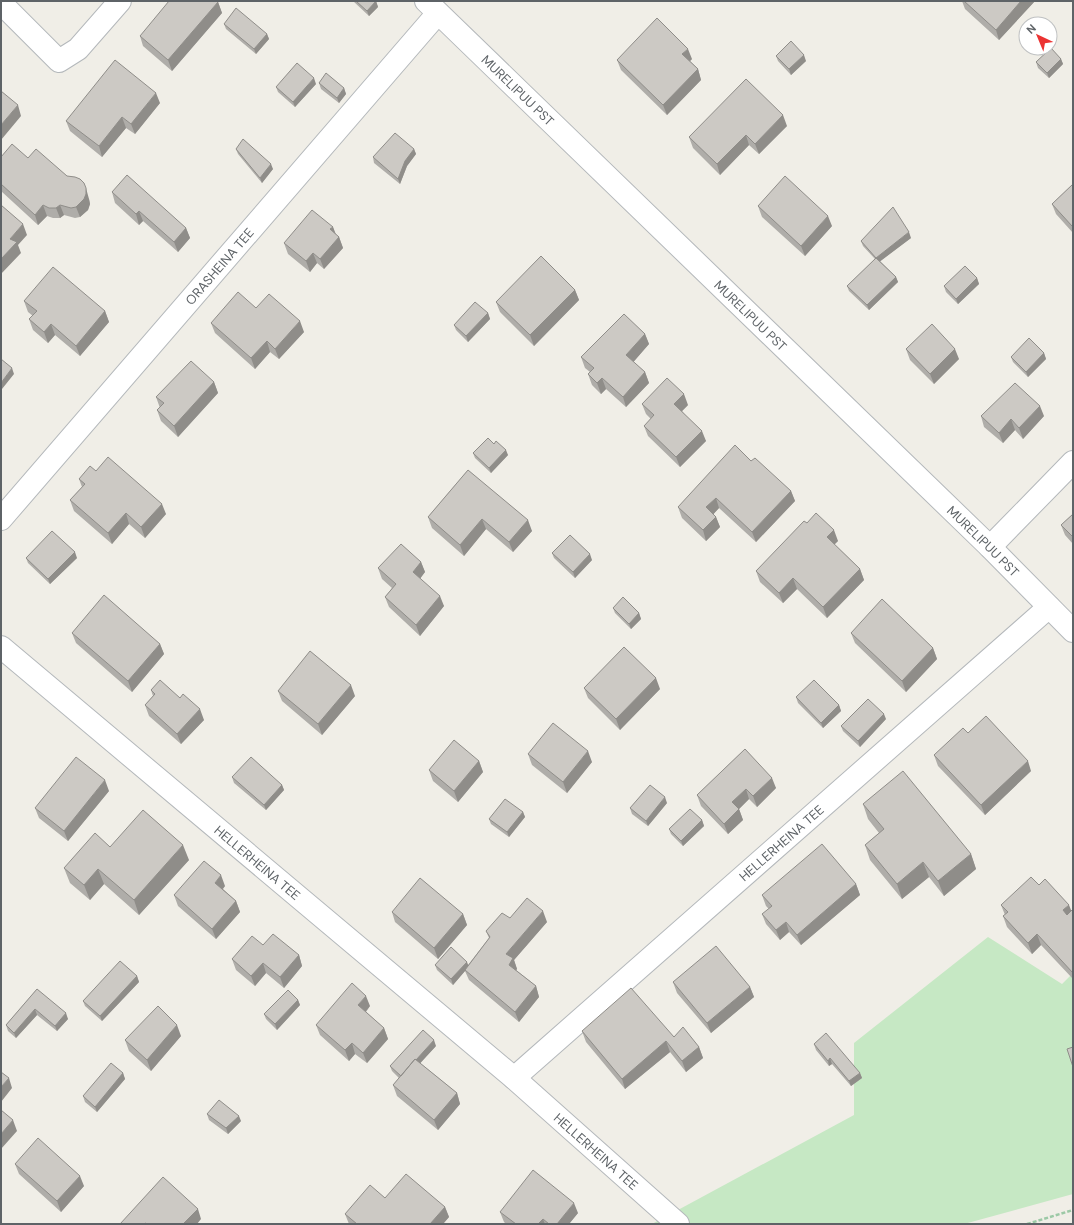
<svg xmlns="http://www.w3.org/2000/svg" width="1074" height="1225" font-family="'DM Sans',sans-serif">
	<rect width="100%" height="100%" fill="#f0eee7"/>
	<path fill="#c6e8c4" d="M988,937L1062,984L1073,973V1194L964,1224H652L854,1115V1043Z"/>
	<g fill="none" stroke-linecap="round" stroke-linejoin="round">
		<defs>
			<g id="minor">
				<path id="s1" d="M426,1L990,547L1073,631"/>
				<path d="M1,3L59,61L78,49L120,1"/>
				<path id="s2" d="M1,519L438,13"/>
				<path d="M990,547L1073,462"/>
				<path id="s3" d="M1,647L514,1078L678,1224"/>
				<path id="s4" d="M514,1078L1049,607"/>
			</g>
		</defs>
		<use href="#minor" stroke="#b4b8bb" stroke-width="24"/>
		<path stroke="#9cc9a6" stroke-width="2.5" stroke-dasharray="4 2" stroke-linecap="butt" d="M1027,1224L1073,1210"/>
		<use href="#minor" stroke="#fff" stroke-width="22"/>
	</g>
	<path fill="#afada9" d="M353,1H376L378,7L369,16Z
		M962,1H1035L999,40L965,9Z
		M218,2L222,13L172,71L143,46L140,36Z
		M224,24L267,34L269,39L256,54L226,29Z
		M776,56L806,61L791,75L778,61Z
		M692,59L690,61L698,69L701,80L667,115L621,70L617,60Z
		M1061,59L1063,64L1049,78L1038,68L1036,62Z
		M319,83L344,88L346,94L339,103L321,89Z
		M316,84L295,107L278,92L276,87Z
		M160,103L135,134L126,128L102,157L70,131L66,121Z
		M787,126L759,154L749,145L720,175L693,148L689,137Z
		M236,149L273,169L262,183L238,154Z
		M414,149L416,154L407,166L400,184L374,163L373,157Z
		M1,157L28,158L89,199L90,204L88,210L80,217L75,218L64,215L60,218H53L47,216L38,225L1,191Z
		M1073,184V233L1056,214L1052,204Z
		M112,192L186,228L190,238L178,252L143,221L139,225L115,203Z
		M758,206L832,226L805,256L762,217Z
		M333,227L335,234L339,237L343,248L324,269L317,263L310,272L288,254L284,243Z
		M911,238L880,261L896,277L898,282L869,310L849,291L847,286L875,259L863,246L861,241Z
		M977,278L979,284L958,304L946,292L944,286Z
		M575,290L579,300L534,346L500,312L496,302Z
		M24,301L105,311L109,322L80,356L55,335L48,343L33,330L29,319L33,316L28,312Z
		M256,308L304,332L279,359L270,352L255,369L215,333L211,323Z
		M488,313L490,319L468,342L456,330L454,325Z
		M645,334L649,344L633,362L645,372L649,383L626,407L606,389L601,394L592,385L588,374L590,372L585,368L581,357Z
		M906,349L959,359L934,384L910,360Z
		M1044,353L1046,359L1028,377L1013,362L1011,357Z
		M214,382L218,393L178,437L161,421L157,410L160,408L156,397Z
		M642,404L688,405L682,411L706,441L680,467L648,436L644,426L651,419L646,414Z
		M981,416H1044L1023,439L1015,430L1003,443L984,427Z
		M494,444L508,455L491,473L475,458L473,453Z
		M751,461L791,491L795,501L756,542L719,508L713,514L716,517L720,527L706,541L682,518L678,507Z
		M468,470L532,531L513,552L486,529L464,556L432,528L428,517Z
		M96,471L166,514L145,538L129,524L112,544L74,511L70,500L82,487L79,479Z
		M1073,514V544L1065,535L1061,525Z
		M807,523L838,541L834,544L860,569L864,580L827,618L797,589L783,603L760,582L756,571Z
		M552,553L592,560L575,578L554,558Z
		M26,558H77L50,584L28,563Z
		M421,562L425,572L420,578L444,606L420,636L389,607L385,597L392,588L382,579L378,568Z
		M613,608L639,613L641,619L631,629L615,613Z
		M72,633L160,644L164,654L132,692L76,643Z
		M851,633L933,648L937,659L906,692L855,643Z
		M584,688L660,689L620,730L588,698Z
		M151,690L204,720L181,744L149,716L145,705L153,696Z
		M278,691L355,696L322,735L282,701Z
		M796,697L839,705L841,711L823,728L798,703Z
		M886,719L860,747L843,731L841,726Z
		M745,749L776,788L757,807L749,799L739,809L743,820L728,834L701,806L697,795Z
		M528,754L592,762L567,793L532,765Z
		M934,755L1031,771L985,815L938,766Z
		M479,761L483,772L458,802L433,781L429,770Z
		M232,777L282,785L284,790L266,810L234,783Z
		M109,791L68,841L39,818L35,808Z
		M667,803L648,826L632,814L630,808Z
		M863,804L971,854L976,869L944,896L929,877L902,899L870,860L865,845L879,833L868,819Z
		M523,812L525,817L509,837L491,824L489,819Z
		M702,820L704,826L683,846L671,834L669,829Z
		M110,847L189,860L139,915L104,884L90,900L70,883L64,868Z
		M856,884L860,895L801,945L789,932L780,940L766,924L762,914L769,909L766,906L762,895Z
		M1039,885L1071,911L1073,909V979L1041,945L1032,954L1007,927L1003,916L1005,915L1001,905Z
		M225,886L223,889L236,901L240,912L216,939L178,906L174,895Z
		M392,912L463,914L467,925L438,959L395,922Z
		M510,918L547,922L514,960L517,969L516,970L536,986L539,997L519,1022L469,980L465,971L453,985L437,970L435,965H468L489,938L486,931Z
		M263,945L299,955L302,966L284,988L266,973L255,986L236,970L232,959Z
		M137,976L139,982L102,1021L85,1006L83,1001Z
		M673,982L750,987L754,997L711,1033L677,993Z
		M37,989L68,1019L57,1031L37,1015L16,1038L8,1031L6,1025Z
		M298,1000L300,1005L277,1030L266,1019L264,1014Z
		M370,1006L366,1012L384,1028L388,1039L367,1063L355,1054L349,1061L320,1035L316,1025Z
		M582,1031L674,1037L699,1047L703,1058L686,1072L670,1052L625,1089L586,1042Z
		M181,1036L151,1071L129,1051L125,1040Z
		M814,1044L860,1073L862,1078L851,1086L832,1064L829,1066L816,1050Z
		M436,1046L420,1063L457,1093L460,1104L438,1130L397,1096L393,1085L399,1078L392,1071L390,1066Z
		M123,1073L125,1079L97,1112L85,1102L83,1096Z
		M207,1114L241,1121L228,1134L209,1120Z
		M15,1164L84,1186L61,1212L19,1174Z
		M385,1198L445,1207L449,1217L443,1224H349L345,1214Z
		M500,1212L578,1213L569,1224H506L504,1222Z"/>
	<path fill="#8f8d89" d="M376,1L378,7L369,16L367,11Z
		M1021,1H1035L999,40L996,30Z
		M218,2L222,13L172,71L168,60Z
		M267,34L269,39L256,54L254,49Z
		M688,49L692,59L686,65L682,54Z
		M804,55L806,61L791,75L789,69Z
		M1061,59L1063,64L1049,78L1047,73Z
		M698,69L701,80L667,115L663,105Z
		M314,78L316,84L295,107L293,102Z
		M344,88L346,94L339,103L337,98Z
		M156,93L160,103L135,134L131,124Z
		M18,105L21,116L1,140V125Z
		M783,115L787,126L759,154L755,144Z
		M122,117L126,128L102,157L99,146Z
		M746,135L749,145L720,175L717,164Z
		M414,149L416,154L407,166L400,184L398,179L405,161Z
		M271,164L273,169L262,183L260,178Z
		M86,188L89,199L90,204L88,210L80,217L76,207Z
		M43,205L47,216L38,225L35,215Z
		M60,205L64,215L60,218L56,208Z
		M139,211L143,221L139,225L136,214Z
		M828,216L832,226L805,256L801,246Z
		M23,224L27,235L18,245L21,253L1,274V259L10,239Z
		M333,227L337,237L330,229Z
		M186,228L190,238L178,252L174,242Z
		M909,232L911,238L878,263L876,258Z
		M339,237L343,248L324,269L320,259Z
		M313,253L317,263L310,272L306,261Z
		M896,277L898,282L869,310L867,305Z
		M977,278L979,284L958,304L956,299Z
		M575,290L579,300L534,346L530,335Z
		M105,311L109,322L80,356L76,346Z
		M488,313L490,319L468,342L466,336Z
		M300,321L304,332L279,359L275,349Z
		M51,324L55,335L48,343L44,332Z
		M645,334L649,344L630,366L626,355Z
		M267,341L270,352L255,369L251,358Z
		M955,349L959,359L934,384L930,374Z
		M1044,353L1046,359L1028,377L1026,372Z
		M12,368L14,374L2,389L1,383Z
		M645,372L649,383L626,407L623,397Z
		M602,378L606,389L601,394L597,383Z
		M214,382L218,393L178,437L174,426Z
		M684,394L688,405L678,415L674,404Z
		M1040,406L1044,416L1023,439L1019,428Z
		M1011,419L1015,430L1003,443L999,433Z
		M702,431L706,441L680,467L676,457Z
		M506,450L508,455L491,473L489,468Z
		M791,491L795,501L756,542L752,532Z
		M716,498L719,508L710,518L706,507Z
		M162,504L166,514L145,538L141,527Z
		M126,513L129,524L112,544L108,533Z
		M716,517L720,527L706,541L703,530Z
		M482,519L486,529L464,556L460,545Z
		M528,520L532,531L513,552L509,542Z
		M834,530L838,541L831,548L827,537Z
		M75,552L77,558L50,584L48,579Z
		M590,554L592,560L575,578L573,572Z
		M421,562L425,572L417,583L413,572Z
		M860,569L864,580L827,618L823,607Z
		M793,578L797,589L783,603L779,593Z
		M440,596L444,606L420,636L416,625Z
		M639,613L641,619L631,629L629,624Z
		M160,644L164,654L132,692L128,681Z
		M933,648L937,659L906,692L902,681Z
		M656,678L660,689L620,730L616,719Z
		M351,685L355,696L322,735L318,724Z
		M839,705L841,711L823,728L821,723Z
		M200,709L204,720L181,744L177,734Z
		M884,714L886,719L860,747L858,741Z
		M588,751L592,762L567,793L563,782Z
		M479,761L483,772L458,802L454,791Z
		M1028,761L1031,771L985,815L981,805Z
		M772,778L776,788L757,807L753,796Z
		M105,780L109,791L68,841L64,831Z
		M282,785L284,790L266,810L264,805Z
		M746,789L749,799L736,812L732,802Z
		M665,797L667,803L648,826L646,821Z
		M739,809L743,820L728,834L724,824Z
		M523,812L525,817L509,837L507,832Z
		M702,820L704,826L683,846L681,841Z
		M183,845L189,860L139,915L134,900Z
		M971,854L976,869L944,896L938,881Z
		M923,862L929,877L902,899L897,884Z
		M98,869L104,884L90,900L84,885Z
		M221,875L225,886L219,893L215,883Z
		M856,884L860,895L801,945L797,935Z
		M236,901L240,912L216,939L212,929Z
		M1069,905L1073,915L1066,921L1063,910Z
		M543,911L547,922L514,960L517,969L513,975L506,954Z
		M463,914L467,925L438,959L434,948Z
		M786,922L789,932L780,940L776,930Z
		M1037,934L1041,945L1032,954L1028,943Z
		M299,955L302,966L284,988L280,977Z
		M467,962L469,967L465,970V971L453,985L451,979Z
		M263,963L266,973L255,986L251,976Z
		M137,976L139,982L102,1021L100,1016Z
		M536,986L539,997L519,1022L515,1012Z
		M750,987L754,997L711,1033L707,1023Z
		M366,996L370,1006L362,1016L358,1005Z
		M298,1000L300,1005L277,1030L275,1024Z
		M35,1009L37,1015L16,1038L14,1033Z
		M66,1013L68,1019L57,1031L55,1026Z
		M177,1025L181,1036L151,1071L147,1060Z
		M384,1028L388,1039L367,1063L363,1053Z
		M434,1040L436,1046L403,1082L401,1076Z
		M666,1041L670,1052L625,1089L622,1079Z
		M352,1043L355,1054L349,1061L345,1050Z
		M699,1047L703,1058L686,1072L682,1061Z
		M830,1058L832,1064L829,1066L828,1061Z
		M123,1073L125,1079L97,1112L95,1107Z
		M860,1073L862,1078L851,1086L849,1081Z
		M9,1078L12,1088L1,1102V1087Z
		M457,1093L460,1104L438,1130L434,1120Z
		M239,1116L241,1121L228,1134L226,1128Z
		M13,1120L17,1131L1,1149V1134Z
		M80,1176L84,1186L61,1212L57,1201Z
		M574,1203L578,1213L569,1224H557Z
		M445,1207L449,1217L443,1224H430Z
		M198,1209L201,1219L197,1224H183Z
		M543,1219L545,1224H538Z"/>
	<path fill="#ccc9c4" stroke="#8f8d89" d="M169,1H217L218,2L168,60L140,36Z
		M356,1H376L367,11Z
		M964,1H1021L996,30Z
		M236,8L267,34L254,49L224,24Z
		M657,18L688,49L682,54L698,69L663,105L617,60Z
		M791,41L804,55L789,69L776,56Z
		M1051,48L1061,59L1047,73L1036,62Z
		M115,60L156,93L131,124L122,117L99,146L66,121Z
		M297,63L314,78L293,102L276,87Z
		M326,73L344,88L337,98L319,83Z
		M746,79L783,115L755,144L746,135L717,164L689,137Z
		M1,91L18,105L1,125Z
		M395,133L414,149L405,161L398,179L373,157Z
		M243,139L271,164L260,178L236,149Z
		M12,144L28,158L36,149L67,176L75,177L80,179L84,183L86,188V194L84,199L76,207L71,208L60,205L56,208H49L43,205L35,215L1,184V157Z
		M127,175L186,228L174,242L139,211L136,214L112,192Z
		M785,176L828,216L801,246L758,206Z
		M1073,184V225L1072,226L1052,204Z
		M1,205L23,224L10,239L17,242L1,259Z
		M893,207L909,232L876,258L861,241Z
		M312,210L333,227L330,229L339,237L320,259L313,253L306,261L284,243Z
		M541,256L575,290L530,335L496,302Z
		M876,258L896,277L867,305L847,286Z
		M965,266L977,278L956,299L944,286Z
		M53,267L105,311L76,346L51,324L44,332L29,319L37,311L24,301Z
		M238,292L256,308L269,294L300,321L275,349L267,341L251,358L211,323Z
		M475,302L488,313L466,336L454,325Z
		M624,314L645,334L626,355L645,372L623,397L602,378L597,383L588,374L594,368L581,357Z
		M932,324L955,349L930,374L906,349Z
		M1029,338L1044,353L1026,372L1011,357Z
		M1,359L12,368L1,383Z
		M191,361L214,382L174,426L157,410L164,403L156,397Z
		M667,378L684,394L674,404L702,431L676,457L644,426L654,415L642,404Z
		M1015,383L1040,406L1019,428L1011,419L999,433L981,416Z
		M488,438L494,444L496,441L506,450L489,468L473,453Z
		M735,445L751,461L755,458L791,491L752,532L716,498L706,507L716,517L703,530L678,507Z
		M108,457L162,504L141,527L126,513L108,533L70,500L85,484L79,479L90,466L96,471Z
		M468,470L528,520L509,542L482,519L460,545L428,517Z
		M816,513L834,530L827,537L860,569L823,607L793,578L779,593L756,571L804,521L807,523Z
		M1073,514V537L1061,525Z
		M52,531L75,552L48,579L26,558Z
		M570,535L590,554L573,572L552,553Z
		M401,544L421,562L413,572L440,596L416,625L385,597L396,584L378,568Z
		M104,595L160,644L128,681L72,633Z
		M623,597L639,613L629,624L613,608Z
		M882,599L933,648L902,681L851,633Z
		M624,647L656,678L616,719L584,688Z
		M310,651L351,685L318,724L278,691Z
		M160,680L180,698L183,694L200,709L177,734L145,705L155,694L151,690Z
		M814,680L839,705L821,723L796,697Z
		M868,699L884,714L858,741L841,726Z
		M986,716L1028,761L981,805L934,755L963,728L968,733Z
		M553,723L588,751L563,782L528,754Z
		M454,740L479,761L454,791L429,770Z
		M745,749L772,778L753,796L746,789L732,802L739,809L724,824L697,795Z
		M76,757L105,780L64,831L35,808Z
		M251,757L282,785L264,805L232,777Z
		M903,771L971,854L938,881L923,862L897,884L865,845L884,829L863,804Z
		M650,785L665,797L646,821L630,808Z
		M505,799L523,812L507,832L489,819Z
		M690,809L702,820L681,841L669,829Z
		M143,810L183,845L134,900L98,869L84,885L64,868L95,833L110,847Z
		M822,844L856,884L797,935L786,922L776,930L762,914L772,906L762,895Z
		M204,861L221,875L215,883L236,901L212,929L174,895Z
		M1031,877L1039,885L1045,879L1069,905L1063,910L1067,915L1073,909V973L1037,934L1028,943L1003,916L1008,912L1001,905Z
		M420,878L463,914L434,948L392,912Z
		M527,898L543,911L506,954L513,958L509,965L536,986L515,1012L465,970L490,937L486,931L502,913L510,918Z
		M273,934L299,955L280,977L263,963L251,976L232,959L252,936L263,945Z
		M716,946L750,987L707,1023L673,982Z
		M451,947L467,962L451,979L435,965Z
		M120,961L137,976L100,1016L83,1001Z
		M352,983L366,996L358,1005L384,1028L363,1053L352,1043L345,1050L316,1025Z
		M631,988L674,1037L683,1027L699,1047L682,1061L666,1041L622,1079L582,1031Z
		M37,989L66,1013L55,1026L35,1009L14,1033L6,1025Z
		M288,990L298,1000L275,1024L264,1014Z
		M158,1006L177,1025L147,1060L125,1040Z
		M423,1030L434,1040L416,1060L415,1059L401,1076L390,1066Z
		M826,1033L860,1073L849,1081L830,1058L828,1061L814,1044Z
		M1073,1047V1067L1067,1049Z
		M415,1059L457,1093L434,1120L393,1085Z
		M111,1063L123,1073L95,1107L83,1096Z
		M1,1072L9,1078L1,1087Z
		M219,1100L239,1116L226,1128L207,1114Z
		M1,1110L13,1120L1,1134Z
		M38,1138L80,1176L57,1201L15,1164Z
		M533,1170L574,1203L557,1224H549L543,1219L538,1224H516L500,1212Z
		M406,1174L445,1207L430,1224H357L345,1214L370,1185L385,1198Z
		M163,1177L198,1209L183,1224H147L146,1223L144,1224H120Z"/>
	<g text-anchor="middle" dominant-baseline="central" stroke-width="3.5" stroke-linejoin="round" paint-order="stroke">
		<g font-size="13" fill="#5e6367" stroke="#fff">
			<text stroke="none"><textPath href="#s1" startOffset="128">MURELIPUU PST</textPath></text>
			<text stroke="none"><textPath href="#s2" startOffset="334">ORASHEINA TEE</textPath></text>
			<text stroke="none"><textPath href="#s1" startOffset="452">MURELIPUU PST</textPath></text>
			<text stroke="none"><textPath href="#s1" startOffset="776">MURELIPUU PST</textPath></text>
			<text stroke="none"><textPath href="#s4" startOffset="356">HELLERHEINA TEE</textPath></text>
			<text stroke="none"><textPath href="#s3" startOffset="335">HELLERHEINA TEE</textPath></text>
			<text stroke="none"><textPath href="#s3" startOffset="780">HELLERHEINA TEE</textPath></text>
		</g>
	</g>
	<rect width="1074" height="1225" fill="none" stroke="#5e6367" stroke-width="4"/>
	<g transform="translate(1038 36) rotate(316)"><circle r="19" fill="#ffffff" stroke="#bfc1c2"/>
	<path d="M0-3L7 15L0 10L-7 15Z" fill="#eb3332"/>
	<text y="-6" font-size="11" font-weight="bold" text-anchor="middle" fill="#5e6367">N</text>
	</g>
</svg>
